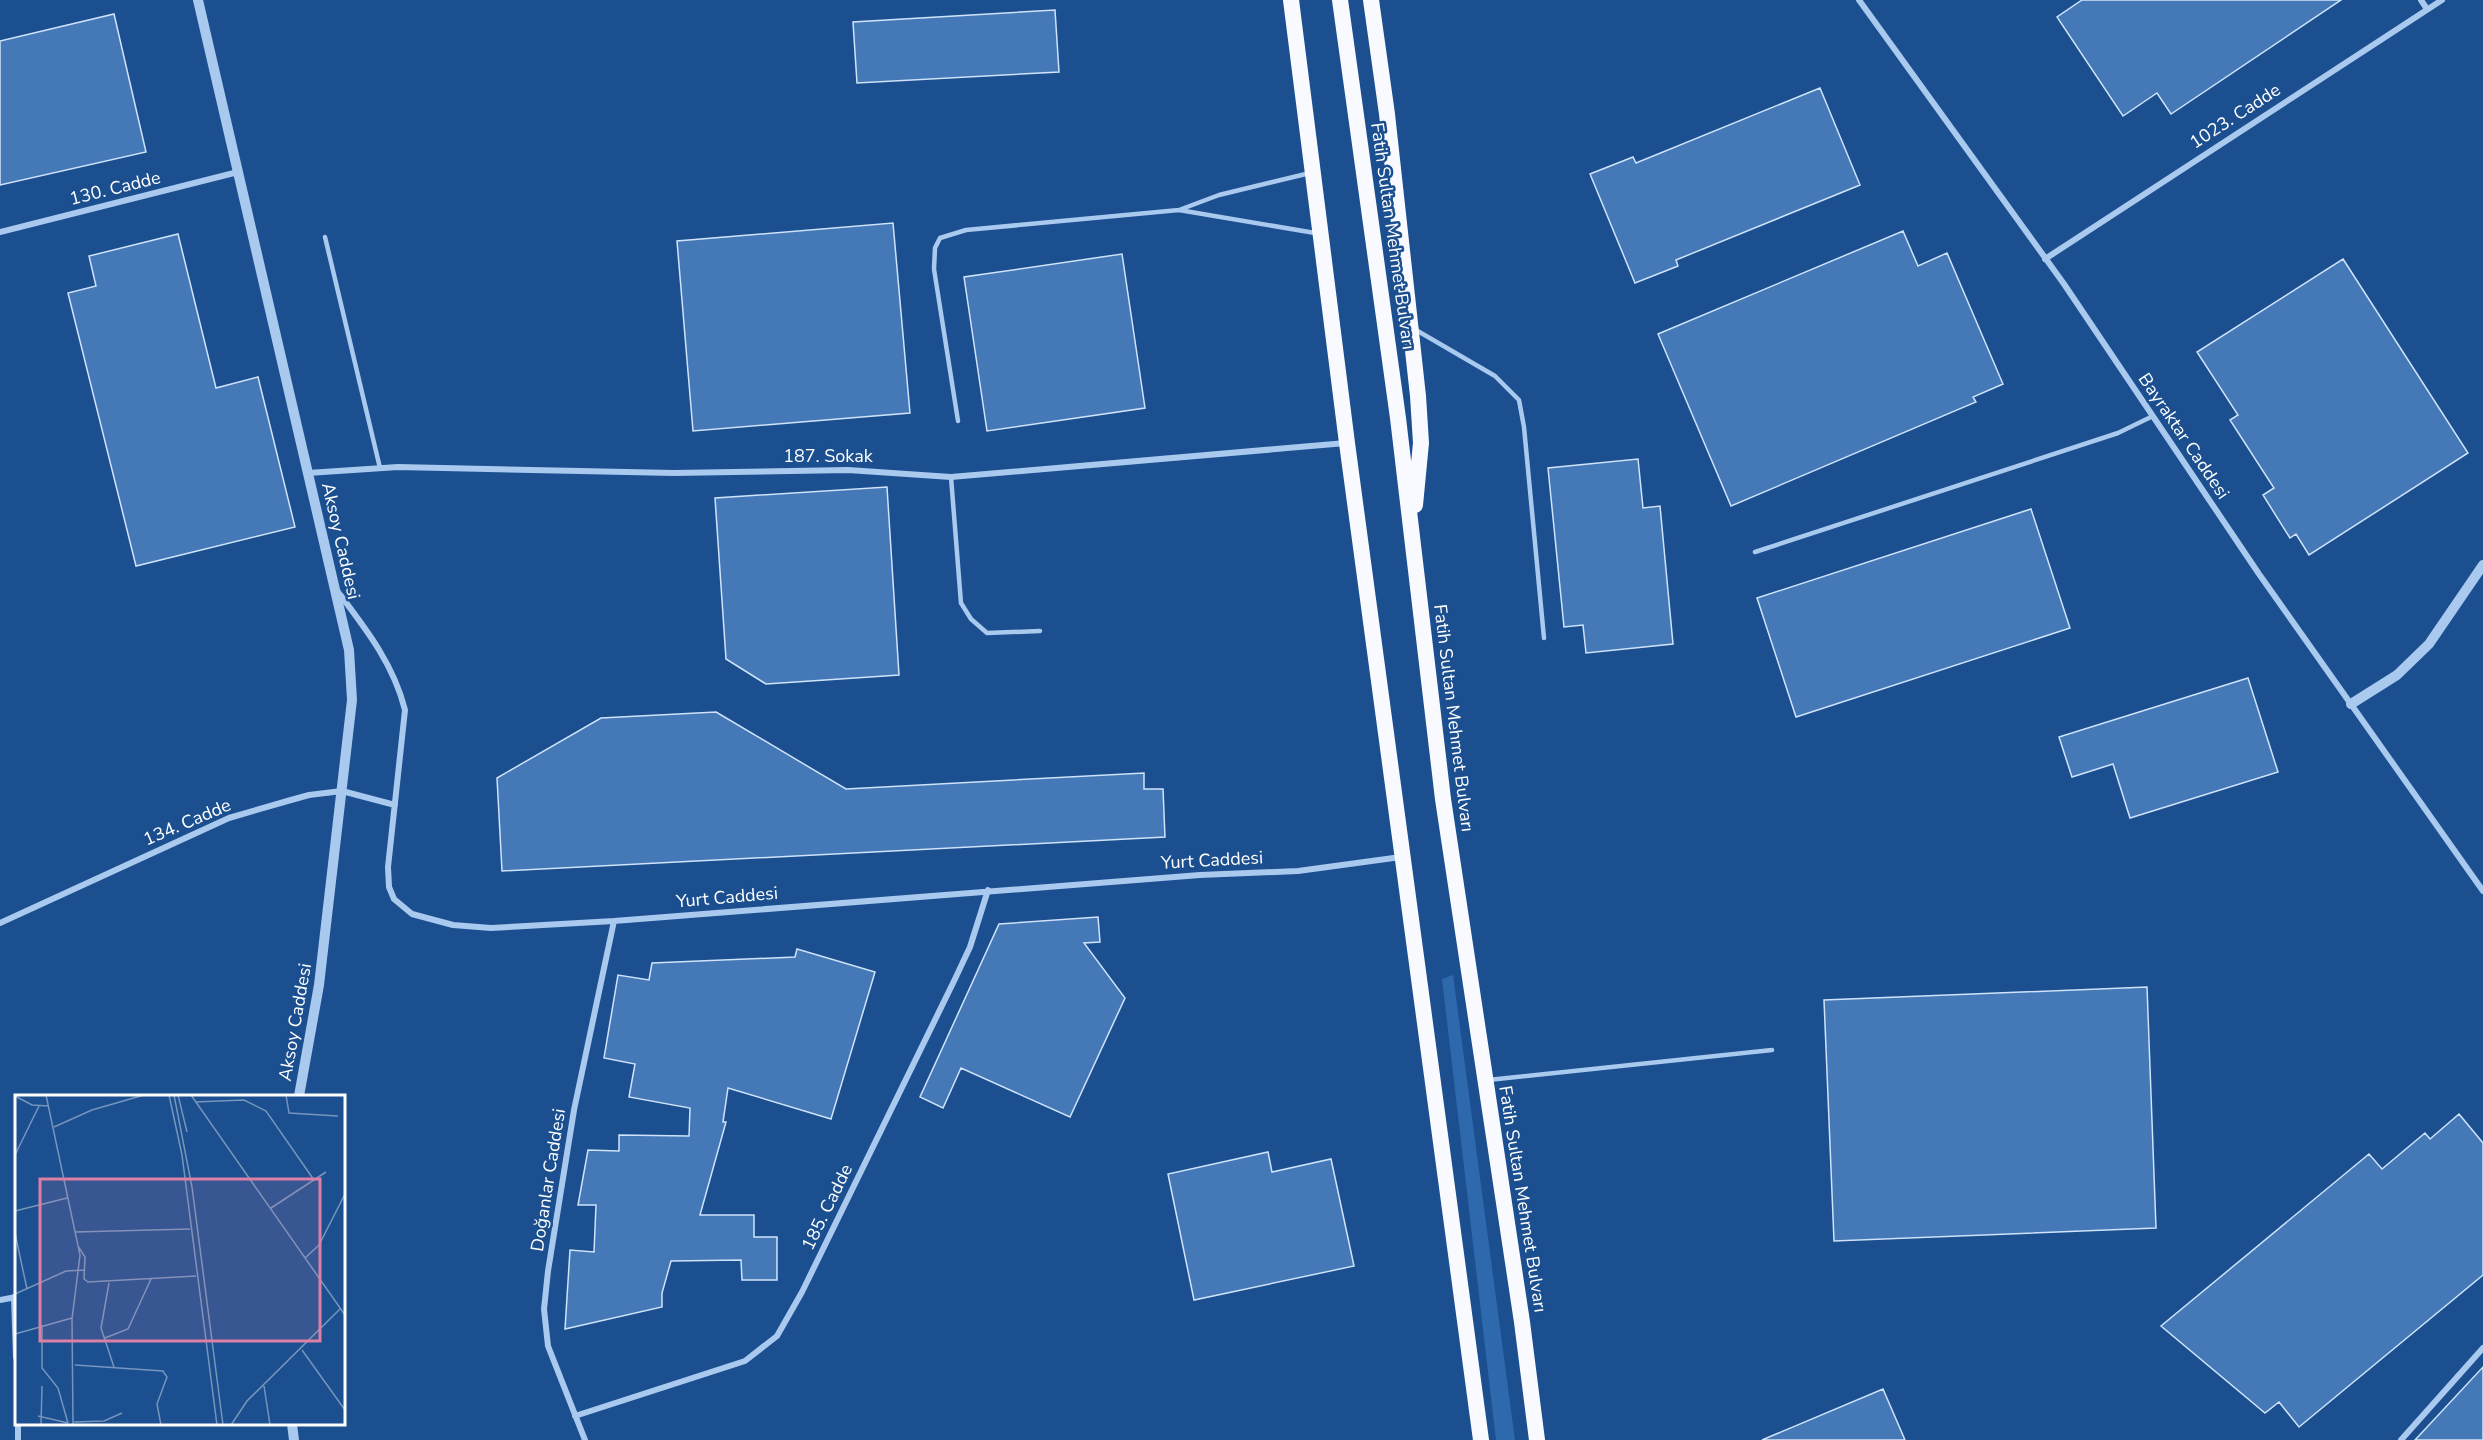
<svg xmlns="http://www.w3.org/2000/svg" width="2483" height="1440" font-family="'Nunito Sans',sans-serif">
	<rect width="100%" height="100%" fill="#1b4f8f"/>
	<path fill="#2e69ad" d="M1453,975L1515,1440H1496L1442,979Z"/>
	<path fill="#4478b7" stroke="#cfe3fa" stroke-width="1.5" d="M2082,0H2341L2171,114L2157,93L2123,116L2057,17Z
		M1055,10L1059,72L857,83L853,22Z
		M114,14L146,152L0,185V41Z
		M1820,88L1860,185L1676,260L1678,266L1635,283L1590,174L1633,157L1636,163Z
		M893,223L910,413L693,431L677,241Z
		M1903,231L1918,266L1947,253L2003,384L1973,397L1976,402L1731,506L1658,334Z
		M178,234L216,388L258,377L295,527L136,566L68,293L96,286L89,256Z
		M1122,254L1145,408L987,431L964,277Z
		M2343,259L2468,453L2309,555L2296,534L2290,538L2263,495L2274,488L2230,420L2238,415L2197,352Z
		M1638,459L1643,508L1660,506L1673,644L1586,653L1583,625L1564,627L1548,468Z
		M887,487L899,675L766,684L726,659L715,498Z
		M2031,509L2070,628L1796,717L1757,598Z
		M2248,678L2278,772L2130,818L2113,764L2072,777L2059,737Z
		M716,712L846,789L1144,773V789H1163L1165,837L502,871L497,778L601,718Z
		M1098,917L1100,942L1084,943L1125,998L1070,1117L961,1068L943,1108L920,1097L999,924Z
		M797,949L875,972L831,1119L728,1088L723,1122H726L700,1215H754V1237H777V1280H742L741,1260L671,1261L662,1293V1307L565,1329L570,1250L594,1252L596,1205H578L588,1150L619,1151V1135L689,1136L690,1108L629,1097L635,1064L604,1058L618,975L649,980L652,963L795,957Z
		M2147,987L2156,1228L1834,1241L1824,1000Z
		M2459,1114L2483,1143V1275L2299,1427L2279,1402L2265,1413L2161,1326L2369,1154L2382,1169L2425,1133L2430,1139Z
		M1268,1152L1272,1172L1331,1159L1354,1266L1194,1300L1168,1174Z
		M2483,1367V1440H2415Z
		M1883,1389L1905,1440H1762Z"/>
	<g fill="none" stroke-linecap="round" stroke-linejoin="round">
		<path stroke="#a9c9ee" stroke-width="4.5" d="M1179,210L1315,233
			M325,237L380,468
			M1416,330L1495,376L1519,400L1524,427L1544,638
			M958,421L934,269L935,248L940,238L966,230L1179,210L1219,195L1310,173
			M951,477L961,603L971,619L987,633L1040,631
			M1755,552L2118,433L2153,416
			M1488,1080L1772,1050"/>
		<path stroke="#a9c9ee" stroke-width="6" d="M1859,0L2064,284L2259,574L2483,891
			M2421,0L2427,9
			M0,232L238,172
			M2045,259L2442,0
			M308,473L398,467L674,473L848,470L951,477L1346,443
			M338,592C366,629 394,665 405,710L388,867L389,887L394,899L412,914L453,925L491,928L614,921L1200,875L1298,871L1401,857
			M0,923L229,818L291,800L309,795L342,791L395,805
			M14,1297L16,1357
			M0,1300L16,1297
			M575,1416L745,1361L777,1336L802,1292L955,979L970,947L988,890
			M18,1424V1440
			M585,1440L548,1346L544,1309L548,1271L574,1110L614,921
			M2401,1440L2483,1348"/>
		<path stroke="#a9c9ee" stroke-width="10" d="M198,0L349,650L352,700L319,985L299,1096
			M2351,704L2397,675L2429,644L2483,565
			M292,1424L294,1440"/>
		<path stroke="#f8faff" stroke-width="16" d="M1291,0L1347,443L1481,1440
			M1340,0L1398,418L1443,799L1522,1322L1537,1440
			M1371,0L1387,114L1418,396L1421,443L1415,505"/>
	</g>
	<g text-anchor="middle" dominant-baseline="central" stroke-width="5" stroke-linejoin="round" paint-order="stroke">
		<g font-size="18" fill="#fff" stroke="#1b4f8f">
			<text transform="translate(2235 116) rotate(-33)">1023. Cadde</text>
			<text transform="translate(115 188) rotate(-14)">130. Cadde</text>
			<text transform="translate(1393 236) rotate(82)">Fatih Sultan Mehmet Bulvarı</text>
			<text transform="translate(2184 436) rotate(56)">Bayraktar Caddesi</text>
			<text x="828" y="456">187. Sokak</text>
			<text transform="translate(341 541) rotate(77)">Aksoy Caddesi</text>
			<text transform="translate(1454 718) rotate(83)">Fatih Sultan Mehmet Bulvarı</text>
			<text transform="translate(187 822) rotate(-23)">134. Cadde</text>
			<text transform="translate(1212 860) rotate(-3)">Yurt Caddesi</text>
			<text transform="translate(727 897) rotate(-5)">Yurt Caddesi</text>
			<text transform="translate(295 1022) rotate(-80)">Aksoy Caddesi</text>
			<text transform="translate(548 1180) rotate(-81)">Doğanlar Caddesi</text>
			<text transform="translate(1523 1199) rotate(81)">Fatih Sultan Mehmet Bulvarı</text>
			<text transform="translate(827 1207) rotate(-64)">185. Cadde</text>
		</g>
	</g>
	<g transform="translate(15 1095)">
		<rect width="330" height="330" fill="#1b4f8f"/>
		<path fill="none" stroke="#7695bc" stroke-width="1.5" d="M31,0L65,160L57,224L58,330M154,0L167,60L202,330M159,0L177,92L208,330M163,0L172,37M176,0L330,220M271,0L274,18L323,21M0,1L17,10L34,11M180,7L229,5L251,16L299,85M39,32L77,15L129,0M0,60L24,11M256,113L311,77M0,116L52,103M60,137L175,134M0,138L12,194M63,151L70,162L69,184L73,187L181,181M290,163L304,150L330,99M94,188L86,233L99,272M0,199L51,176L70,175M27,230V273L43,293L53,328M0,239L57,223M90,243L113,234L136,184M287,255L330,315M60,270L148,276L152,282L142,309L146,330M249,291L255,330M23,321L53,328M59,327L89,326L107,318M26,330L27,291M216,330L232,306L325,214"/>
		<path fill="#dd80a5" fill-opacity="0.15" stroke="#dd80a5" stroke-width="3" d="M25,84H305V246H25Z"/>
		<rect width="330" height="330" fill="none" stroke="#fff" stroke-width="3"/>
	</g>
</svg>
